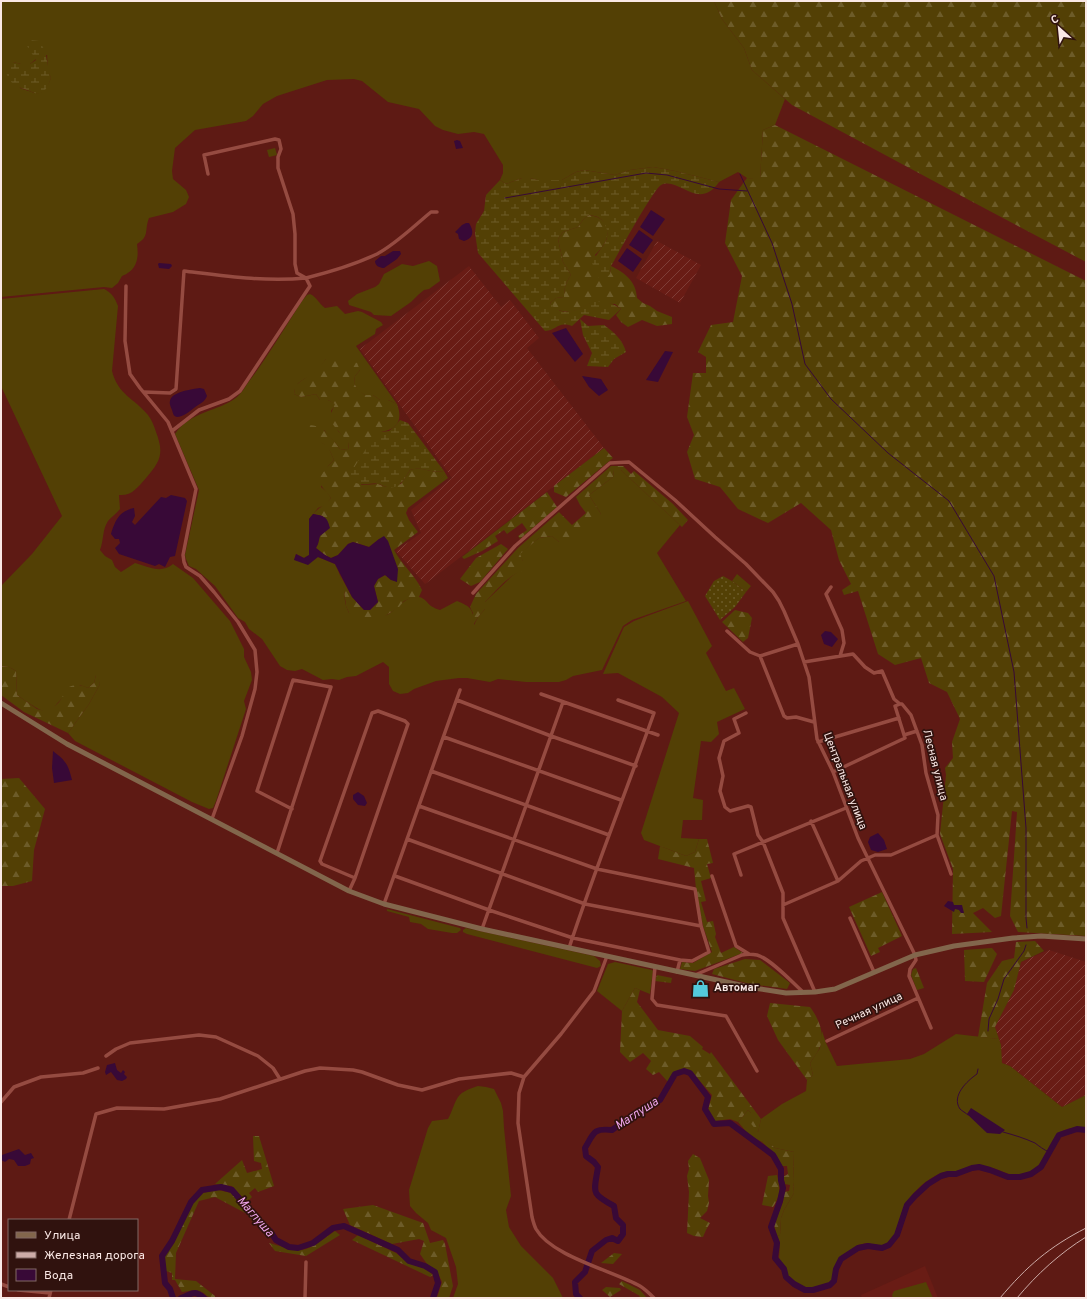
<svg xmlns="http://www.w3.org/2000/svg" width="1087" height="1299" font-family="Overpass,sans-serif">
	<defs>
		<pattern id="industrial-furrows" width="10" height="10" patternUnits="userSpaceOnUse"><rect width="10" height="10" fill="#691c15"/><path d="M-1 1l2-2M0 10L10 0M9 11l2-2" fill="none" stroke="#7f3d37"/></pattern>
		<pattern id="forest-firs" width="22" height="20" patternUnits="userSpaceOnUse"><rect width="22" height="20" fill="#534005"/><path d="M5 1l3.5 6h-7zM16 11l3.5 6h-7z" fill="#6d5c29"/></pattern>
		<pattern id="wetland-marsh" width="20" height="14" patternUnits="userSpaceOnUse"><rect width="20" height="14" fill="#534005"/><path d="M1 5h8M5 5V1M11 12h8M15 12V8" fill="none" stroke="#6d5c29"/></pattern>
		<pattern id="park-tufts" width="24" height="20" patternUnits="userSpaceOnUse"><rect width="24" height="20" fill="#534005"/><path d="M3 7l-1-3M5 7V3M7 7l1-3M15 17l-1-3M17 17v-4M19 17l1-3" fill="none" stroke="#6d5c29"/></pattern>
		<pattern id="garden-dots" width="8" height="8" patternUnits="userSpaceOnUse"><rect width="8" height="8" fill="#534005"/><path d="M2 2h.1M6 6h.1" fill="none" stroke="#6d5c29" stroke-width="1.8" stroke-linecap="round"/></pattern>
	</defs>
	<rect width="100%" height="100%" fill="#5e1a14"/>
	<path fill="#691c15" d="M925,1266L938,1298H862L861,1295Z"/>
	<path fill="url(#industrial-furrows)" d="M657,241L701,265L680,303L636,278Z
		M469,266L501,307L510,300L539,338L527,348L604,448L425,584L396,551L421,533L411,510L452,478L360,349Z
		M1049,950L1086,962V1084L1084,1086L1086,1087V1095L1062,1107L1010,1066L1001,1063V1045L995,1027L1014,990L1021,962Z"/>
	<path fill="#534005" fill-rule="evenodd" d="M1,1H714L722,19L744,48L752,70L785,99L775,125L763,130L760,180L747,178L738,172L719,182L675,171L653,167L630,170L615,175L584,170L576,172L562,180H537L530,178H522L506,184L500,180L503,173V165L484,134L474,132L458,134L443,130L435,126L419,109L388,102L362,81L354,79L327,80L277,96L263,104L253,116L246,121L195,130L175,148L172,171L173,179L186,190L189,197L186,204L173,212L149,218C144,231 150,236 137,244C139,259 137,270 122,276L118,283L112,288L104,287L1,297ZM47,55L48,71L51,78C42,99 38,94 20,88L13,62L21,64H30L36,59Z
		M429,261L437,266L440,281L429,289L424,290L418,295L411,302L391,316L374,315L371,312L349,305L348,301L357,294L375,287L379,284L384,274L395,268L402,264L413,266Z
		M104,289C112,293 115,298 118,306L112,371C118,395 134,398 148,415C152,420 154,426 156,432C164,453 161,461 146,478C137,488 132,496 119,495L120,509C116,514 111,517 108,521C102,530 104,540 100,550L105,556L112,560L115,567L121,572L135,563C149,567 161,574 173,564L193,578L230,621L244,649V657L251,672L252,680L244,701L246,709L216,801L213,808L209,809L192,802L75,741L68,733L89,704L100,684L96,675L94,683L88,688L80,685L64,696L53,708L45,712C35,708 26,701 17,695L16,671L9,667L1,666V586L32,554L62,516L1,386V299Z
		M310,294C317,297 319,304 325,308L337,306L345,314L358,311L362,312L381,322L383,325L376,329L375,334L356,346L397,404L388,400H380L373,395H365L358,391L354,383L355,376L360,370L326,359C323,363 320,368 316,372C306,380 296,379 294,394L301,397L316,394L320,400H328L336,404L331,411L338,431L344,436L349,442L348,450L340,449L324,430L321,442L328,446L334,460L328,466L321,487L327,492L331,498L326,505L318,508L309,519V555L304,558L296,554L294,560L318,557L335,564C339,572 342,580 344,588C345,599 344,603 349,613C356,614 383,617 387,615C397,610 406,595 419,597C425,598 427,603 431,606C434,608 437,609 440,610L457,601C471,607 473,608 474,625L478,617L485,609V602L512,576L519,571L523,561L519,554L539,538L552,536L559,542L601,514L589,495L613,477L614,470H621L680,525L657,553L686,601L632,620L623,626L602,670L573,676L566,680L559,682H526L498,679L490,682L467,678H459L436,681L414,689L408,693L400,694L393,691L389,684V667L383,662L356,676L347,677L339,680L332,679L323,680L302,669L295,671L287,670L280,666L262,639L249,629L245,622L238,618L215,586L196,569L189,566L186,559L185,555L199,490L175,434C190,411 218,412 237,397C242,393 246,385 250,380C269,355 285,327 302,301L307,295Z
		M737,574L751,586L746,592L732,581Z
		M688,601L712,646L706,653L726,691L734,688L745,709L717,722L719,734L711,742L701,741L693,798L703,800L702,820H683L681,838L699,839L695,852L686,856L644,840L641,833L679,713L662,697L618,673L603,674L624,627L634,621L647,616Z
		M387,909L460,928L461,930L457,933H452L428,929L421,924L410,922L409,917L387,911Z
		M466,928L594,956L600,961L601,966L597,968L467,934L463,932V930Z
		M615,962L652,970L653,971L650,994L635,988L622,1011L597,991L608,964Z
		M822,1031L826,1043L837,1066L910,1059L924,1054L956,1034L999,1039L1001,1045L1002,1063L1010,1066L1062,1107L1086,1095V1128C1041,1122 1055,1165 1026,1173C1007,1178 1005,1170 989,1167C977,1164 968,1169 956,1171C951,1172 946,1171 941,1173C936,1175 928,1180 923,1184C918,1188 908,1199 905,1205C896,1222 902,1234 883,1246L866,1243L858,1245L840,1257L834,1269L832,1280L829,1283L813,1288H806L795,1282L788,1276L786,1269L779,1260L780,1242L777,1236L780,1235L781,1218L784,1210L794,1193L793,1182L794,1152L775,1148L765,1140L762,1142L749,1135L738,1122L748,1110L751,1113L758,1132L761,1119L782,1104L806,1091L807,1080L813,1075L810,1063L820,1048Z
		M478,1086L486,1087L494,1089L501,1103L503,1111L504,1128L511,1196L506,1210L509,1227L521,1246L553,1278L563,1298H453L458,1284L456,1267L446,1238L431,1230L428,1223L416,1213L410,1206L409,1190L428,1128L432,1121L448,1119C452,1112 454,1103 458,1097C462,1091 472,1088 478,1086Z
		M926,1282L933,1298H893L892,1295L894,1291Z"/>
	<path fill="url(#forest-firs)" d="M714,1H1086V262L969,200L792,105L752,70L744,48L722,19Z
		M775,125L1086,281V936L1018,932L1010,916L1017,812L1012,811L1001,916L995,918L983,908L973,913L992,932L952,934L953,869L940,834L946,775L945,768L953,758L952,742L960,719L947,692L929,683L921,658L895,665L878,654L858,591L844,595L842,590L851,584L839,560L831,530L801,503L768,523L738,509L720,487L695,479L687,452L694,435L687,417L693,373H706V357L698,352L711,325L733,322L742,276L725,243L731,200L747,178L760,179L763,130Z
		M589,215C615,219 611,241 595,255L610,274L611,266C625,273 636,281 637,298L643,303L650,306L657,311L672,317V324L657,326L642,320L628,327L621,322L616,315L621,309L615,304L591,303L577,310L570,312L562,311L554,309L550,303L556,298L564,297C564,288 566,282 571,275L563,262L558,239L563,232L578,227L583,220Z
		M334,357L349,360L357,363L360,370L355,376L354,383L358,390L365,395H373L380,400H388L397,404C403,420 398,429 381,432L361,485L378,484L386,487L401,484L410,470C425,466 430,474 444,471L448,478L408,508L406,513L409,520L418,532L394,550C402,565 415,575 422,590L419,597L411,598L404,601L399,607L379,620H372L356,617L349,613L346,606L344,590L340,575L352,597L364,610H370L378,602L374,586L378,579L385,575L391,580L379,539L369,547L353,542L348,544L338,555L331,558L325,555L316,548L318,544L323,516L313,514C319,507 326,505 331,498C326,491 321,487 318,479L328,466L334,460C329,448 328,444 314,440L310,434L309,425C325,426 330,437 340,449L348,450L349,443C342,434 334,428 329,418L335,404L328,400H320L316,394L301,397L294,394L295,386L301,381L315,372L326,359Z
		M604,448L613,458L566,497L554,492V486Z
		M611,466H623L631,474L634,471L673,504L688,520L682,527L621,470H614L613,477L589,495L601,514L597,523L567,543L559,542L552,536L539,538L520,554L523,561L526,564L525,570C509,574 497,590 485,602V609L478,617L472,627L469,623L473,613L470,607L476,594L518,548L559,512L572,525L586,513L580,505L576,497Z
		M547,492L557,507L520,539L518,536L527,530L522,523L507,534L504,530L495,536L498,541L482,551L464,559L462,557Z
		M501,544L508,549L480,582L471,586L460,579L476,558Z
		M735,610L748,613L752,618L748,638L743,642L722,622Z
		M1,666L9,667L16,671L17,695L37,709L45,711C56,707 63,700 65,689C74,684 79,684 88,688L94,683L96,675L97,674L100,684L89,704L68,733L24,712L1,695Z
		M19,778L45,809L34,850L32,881L13,886H1V779Z
		M699,839H707L713,863L707,864L711,878L701,881L706,901L701,902L707,922L713,921L716,934L715,937L721,953L734,947L743,953L695,971L680,969L682,962L693,963L712,952L703,926L696,889L694,868L658,859L660,846L686,856L695,852Z
		M882,892L902,936L878,948L880,952L871,956L849,907Z
		M1035,941L1044,951L1021,962L1014,990L995,1027L999,1039L978,1037L987,983L1002,961L1014,958L1016,942Z
		M992,948L997,954L984,982L965,981L964,950Z
		M745,959L760,960L790,983L787,989L750,984L712,974L714,969Z
		M916,968L924,988L917,990L911,975L913,969Z
		M657,975L672,978L671,983L655,981Z
		M635,988L640,990L637,1002L658,1030L690,1036L703,1047L702,1049L710,1054L711,1052L761,1119L758,1132L747,1119L751,1113L748,1110L738,1122L730,1119L715,1121L708,1110L712,1095L692,1072L685,1068L674,1072L668,1082L659,1072L653,1075L646,1069L651,1061L643,1053L630,1062L620,1052L622,1011Z
		M770,1003L810,1007C819,1019 826,1035 819,1049C817,1054 813,1058 810,1063L813,1075L807,1080L778,1040L767,1016Z
		M253,1136H259L274,1186L258,1192L255,1188L249,1193L252,1197L247,1202L232,1186L215,1184L242,1160L247,1173L262,1169L261,1163L254,1161Z
		M765,1139L775,1148L794,1152L793,1182L794,1193L784,1210L781,1218L780,1235L777,1236L774,1225L783,1202L784,1192L789,1191L790,1185L785,1184L783,1177L788,1174L787,1166H782L777,1156L762,1142Z
		M693,1154L700,1158L709,1180L708,1196L709,1203L707,1211L700,1218L710,1223L706,1230L703,1237L694,1236L687,1233L689,1192L687,1176L689,1169L688,1161Z
		M777,1175C780,1188 781,1195 773,1207L762,1205L768,1176Z
		M218,1190L231,1193L258,1223L255,1225L247,1214L215,1197L199,1201L176,1253L175,1279L196,1281L215,1296V1298C206,1298 207,1294 200,1291C194,1289 188,1291 182,1292L175,1280H172V1273L166,1271L164,1256L174,1243L192,1204L202,1193Z
		M373,1205L423,1223L430,1243L443,1240L445,1244L453,1286L449,1298H437L442,1282L437,1271L427,1264L420,1254L424,1241L419,1239L392,1244L350,1225L343,1209Z
		M335,1231L340,1235L306,1256L275,1251L269,1243C278,1245 292,1251 301,1250C312,1249 326,1237 335,1231Z
		M358,1235L396,1253L408,1263L425,1268L433,1275L430,1277L352,1240Z
		M614,1253L622,1254L613,1264L601,1263Z
		M622,1281L640,1290L647,1298H638L640,1296L619,1284Z
		M606,1287L620,1288L621,1290L610,1297L602,1290Z"/>
	<path fill="url(#wetland-marsh)" d="M32,40L39,41C49,54 46,64 51,78C49,83 47,89 43,92C37,96 33,92 27,90C12,85 6,81 5,63L13,62L21,64H30L36,60L27,46Z
		M653,167L675,171L719,182C698,212 679,176 661,185C653,190 618,254 611,266L610,274L605,280L598,277L592,263C597,250 612,242 606,227C603,218 597,216 589,215L583,220L578,227L563,232L558,239L563,262L571,275C566,282 564,288 564,297L556,298L550,303C557,312 567,314 578,309C583,307 587,304 592,302C601,300 614,303 621,309L609,320L584,315L572,326C557,321 558,330 545,331L478,253L475,233L476,224L484,211L486,195L500,180L506,184L522,178H530L537,180H562L576,172L584,170L615,175L630,170Z
		M580,319L588,326L604,325C614,332 623,340 626,352L614,359L608,367L587,366L592,353L583,335Z
		M400,420L408,423L444,471C429,474 425,466 410,470C404,479 400,490 387,487C384,487 381,484 378,484C368,482 365,487 353,482L350,474L374,436L381,432L389,431L395,426Z"/>
	<path fill="url(#park-tufts)" d="M275,148L277,155L269,157L267,150Z"/>
	<path fill="url(#garden-dots)" d="M723,576L732,581L746,592L735,607L720,620L705,596L714,581Z"/>
	<path fill="#380937" d="M457,140L460,141L463,148L456,149L454,141Z
		M651,210L665,219L653,236L640,227Z
		M466,223H469C474,231 474,238 464,241L459,239L458,234L455,232L462,225Z
		M639,230L653,240L643,254L629,245Z
		M627,248L642,259L633,272L618,261Z
		M393,251H400L401,254L397,259L384,268C380,268 375,266 375,261L381,256H385Z
		M159,263L171,264L172,266L169,269L159,268L158,264Z
		M566,328L583,354L575,362L552,333Z
		M665,351L673,352L658,382L646,380Z
		M582,376L601,379L608,390L599,396L589,387Z
		M200,388L204,389L207,396C205,402 199,404 194,408C190,411 183,417 177,417C173,416 173,413 172,410C171,407 169,404 170,401C171,392 192,389 200,388Z
		M171,495L185,498L187,501L175,556L170,557L165,567L159,564L155,566L119,554L115,548L120,543L119,539H115L111,534C115,521 119,511 134,508L135,516L132,522L135,525L161,497L166,498Z
		M313,514C324,516 327,516 330,528L320,536L318,544L316,548L325,555L331,558L338,555L348,544L353,542L369,547L379,539L384,536L388,541L398,569L397,582L391,580L385,575L378,579L374,586L378,602L370,610H364L352,597L335,564L318,557L308,565L294,560L296,554L304,558L309,555V519Z
		M825,631L831,632L838,639L832,647L824,644L821,635Z
		M53,751C66,761 68,764 72,780L54,783L52,768Z
		M358,792L364,796L367,803L365,806L358,805L353,799V795Z
		M878,833L884,840L887,849L878,852L871,850L868,842L870,837Z
		M948,901L953,902L954,905H962L964,913H961L959,910L955,909L954,912L944,906Z
		M115,1063L117,1070L121,1073L123,1070L125,1072L124,1074L127,1077L126,1079L122,1081L117,1080L111,1072L106,1075L105,1072L107,1065Z
		M971,1108L1005,1130L1000,1134L987,1133L967,1114Z
		M19,1149L25,1155L31,1153L34,1158L31,1159L30,1164L25,1166H18L14,1160L9,1159L5,1162L1,1160L2,1155Z"/>
	<g fill="none" stroke-linecap="round" stroke-linejoin="round">
		<path stroke="#380937" stroke-width="1" d="M740,174L772,243L792,304L805,364L831,399L888,453L949,501L994,576L1014,672L1026,828V918L1027,928
			M505,198L646,173L667,175L719,189L747,191
			M988,1031L989,1019L998,999L1004,979L1024,951L1026,945
			M968,1115C966,1113 962,1111 960,1109C951,1096 967,1081 977,1074L978,1069
			M1003,1132C1014,1135 1024,1138 1035,1143C1039,1146 1044,1150 1049,1152"/>
		<path stroke="#380937" stroke-width="6" d="M173,1298L170,1289L165,1283L162,1256L172,1241L191,1202L202,1190L221,1187L232,1190L264,1227L270,1231L276,1240L289,1247L298,1248L313,1243L333,1228L344,1226L398,1250L409,1261L425,1266L435,1272L438,1283L433,1298
			M181,1298C193,1294 193,1289 204,1298
			M580,1298L576,1294L575,1282L585,1272L592,1251L606,1240L612,1238L618,1241L623,1234V1225L616,1218L614,1206C590,1193 594,1193 598,1167L594,1162L586,1156L585,1148C594,1133 593,1128 612,1130L625,1121L660,1100L675,1074L684,1071L690,1073L708,1097L705,1109L714,1124L730,1123L773,1155L781,1169V1180L783,1188L780,1201L771,1227L777,1243L775,1258L784,1269L786,1277L794,1284L805,1290H813L830,1285L834,1281L836,1269L841,1259L858,1248L868,1246L882,1248L889,1245L897,1235L907,1205L915,1196L928,1184L941,1176L948,1174H956L972,1168L979,1167L990,1170L1008,1177H1020L1031,1174L1041,1167L1059,1135L1077,1129L1086,1130"/>
		<path stroke="#954b41" stroke-width="3.5" d="M208,174L204,155L275,139L279,140L281,149L278,157V168L293,214L295,234V264L297,273L306,278C330,272 354,265 377,254C396,244 414,226 431,212H437
			M126,286L125,341L130,374L140,388L168,422L196,489L183,555L184,562L186,567L200,576L214,592L238,622L255,650L257,672L255,689L242,736L212,819
			M144,392L170,393L176,389L184,271C225,276 265,282 306,278L310,286L240,391L229,399L199,410L172,431
			M831,587L826,594L842,630L844,643L840,656
			M473,593L515,546L610,463L629,462L675,500L715,537L746,564L773,592L779,601L784,611L798,644L809,677L817,739L833,772L858,838L915,955L916,960L910,969L909,976L931,1028
			M727,631L750,652L760,656L784,716L787,718L796,717L814,722
			M760,656L798,644
			M804,662L853,654L865,667L874,673L882,671L894,699L900,704H902L911,715L922,745L926,773L938,815L937,835L951,874
			M541,694L658,735
			M457,700L551,736L636,766
			M746,713L734,719L739,733L724,741L719,758L723,776L720,791L725,807L730,811L748,806L751,807L758,835L763,842L783,893V918L815,992
			M904,735L917,731
			M444,737L621,800
			M818,742L899,718
			M431,771L609,835
			M833,772L905,738L895,706L900,704
			M811,821L838,881
			M407,839L585,904L701,926
			M277,853L331,687L293,680L257,791L292,809
			M741,875L734,854L846,808
			M395,876L489,910L573,938L680,960L692,961L709,952L701,926L695,889L597,869L419,806
			M712,876L736,946L749,954
			M349,891L355,878L408,724L405,721L378,711L372,713L320,861L322,864L355,878
			M384,904L460,690
			M783,905L838,881L861,861L875,855H891L937,835
			M850,918L874,972
			M482,929L563,702
			M569,948C595,869 626,792 654,713L618,700
			M607,956L594,991L561,1034L524,1077L519,1093L518,1123L532,1217C533,1221 534,1225 536,1229C551,1256 613,1271 640,1286C645,1289 650,1294 654,1298
			M655,967L652,999L657,1005L726,1016L757,1071
			M677,972L680,960
			M695,975L742,955C747,954 752,954 757,955C771,959 793,983 803,992
			M827,1041L918,998
			M106,1056L116,1049L130,1043L199,1035L216,1037L258,1056L273,1068L280,1079
			M1,1102L14,1087L41,1077L83,1073L98,1068
			M69,1220L96,1114L117,1108L164,1109L220,1099L305,1071L320,1068L353,1070L362,1072L398,1085L422,1090L459,1079L511,1073L524,1077
			M1,1284L9,1287
			M18,1290L50,1293
			M49,1298L51,1290
			M305,1298L306,1262"/>
		<path stroke="#82664c" stroke-width="5" d="M1,703L67,744L349,891L384,904L482,929L754,988L786,993L815,992L835,989L915,955L954,946L1013,938L1041,936L1086,939"/>
		<path stroke="#ccaba7" stroke-width="1" d="M1000,1298C1027,1266 1049,1247 1086,1228
			M1017,1298C1037,1274 1060,1253 1086,1237"/>
	</g>
	<defs>
		<symbol id="shop-bare" viewBox="-9 -9 18 18"><path d="M-5-2.5h2.3a2.7 3.5 0 0 1 5.4 0H5L5.5 6h-11ZM-1.5-2.5h3a1.5 2.3 0 0 0-3 0Z" fill="#53cadc" stroke="#30120e" stroke-width="2.5" paint-order="stroke"/></symbol>
	</defs>
	<g fill-rule="evenodd">
		<use href="#shop-bare" x="688" y="976" width="25" height="25"/>
	</g>
	<g text-anchor="middle" dominant-baseline="central" stroke-width="3.5" stroke-linejoin="round" paint-order="stroke">
		<g font-size="11" fill="#fae8e5" stroke="#30120e">
			<text transform="translate(935 765) rotate(76)">Лесная улица</text>
			<text transform="translate(845 781) rotate(69)">Центральная улица</text>
			<text transform="translate(869 1011) rotate(-25)">Речная улица</text>
		</g>
		<g font-size="11" font-weight="bold" fill="#fae8e5" stroke="#30120e" text-anchor="start">
			<text x="714" y="988">Автомаг</text>
		</g>
		<g font-size="12" font-style="italic" fill="#eea4ea" stroke="#30120e">
			<text transform="translate(637 1114) rotate(-33)">Маглуша</text>
			<text transform="translate(255 1217) rotate(49)">Маглуша</text>
		</g>
	</g>
	<rect width="1087" height="1299" fill="none" stroke="#fae8e5" stroke-width="4"/>
	<rect x="8" y="1219" width="130" height="72" fill="#30120e" stroke="#816864"/>
	<rect x="16" y="1232" width="20" height="6" fill="#82664c" stroke="#816864"/>
	<text x="44" y="1239" font-size="12" fill="#fae8e5">Улица</text>
	<rect x="16" y="1252" width="20" height="6" fill="#ccaba7" stroke="#816864"/>
	<text x="44" y="1259" font-size="12" fill="#fae8e5">Железная дорога</text>
	<rect x="16" y="1269" width="20" height="12" fill="#380937" stroke="#816864"/>
	<text x="44" y="1279" font-size="12" fill="#fae8e5">Вода</text>
	<g transform="translate(1059 28) rotate(333)" stroke="#30120e" stroke-width="3" paint-order="stroke">
	<path d="M0-3L7 15L0 10L-7 15Z" fill="#fae8e5"/>
	<text y="-6" font-size="11" font-weight="bold" text-anchor="middle" fill="#fae8e5">С</text>
	</g>
</svg>
